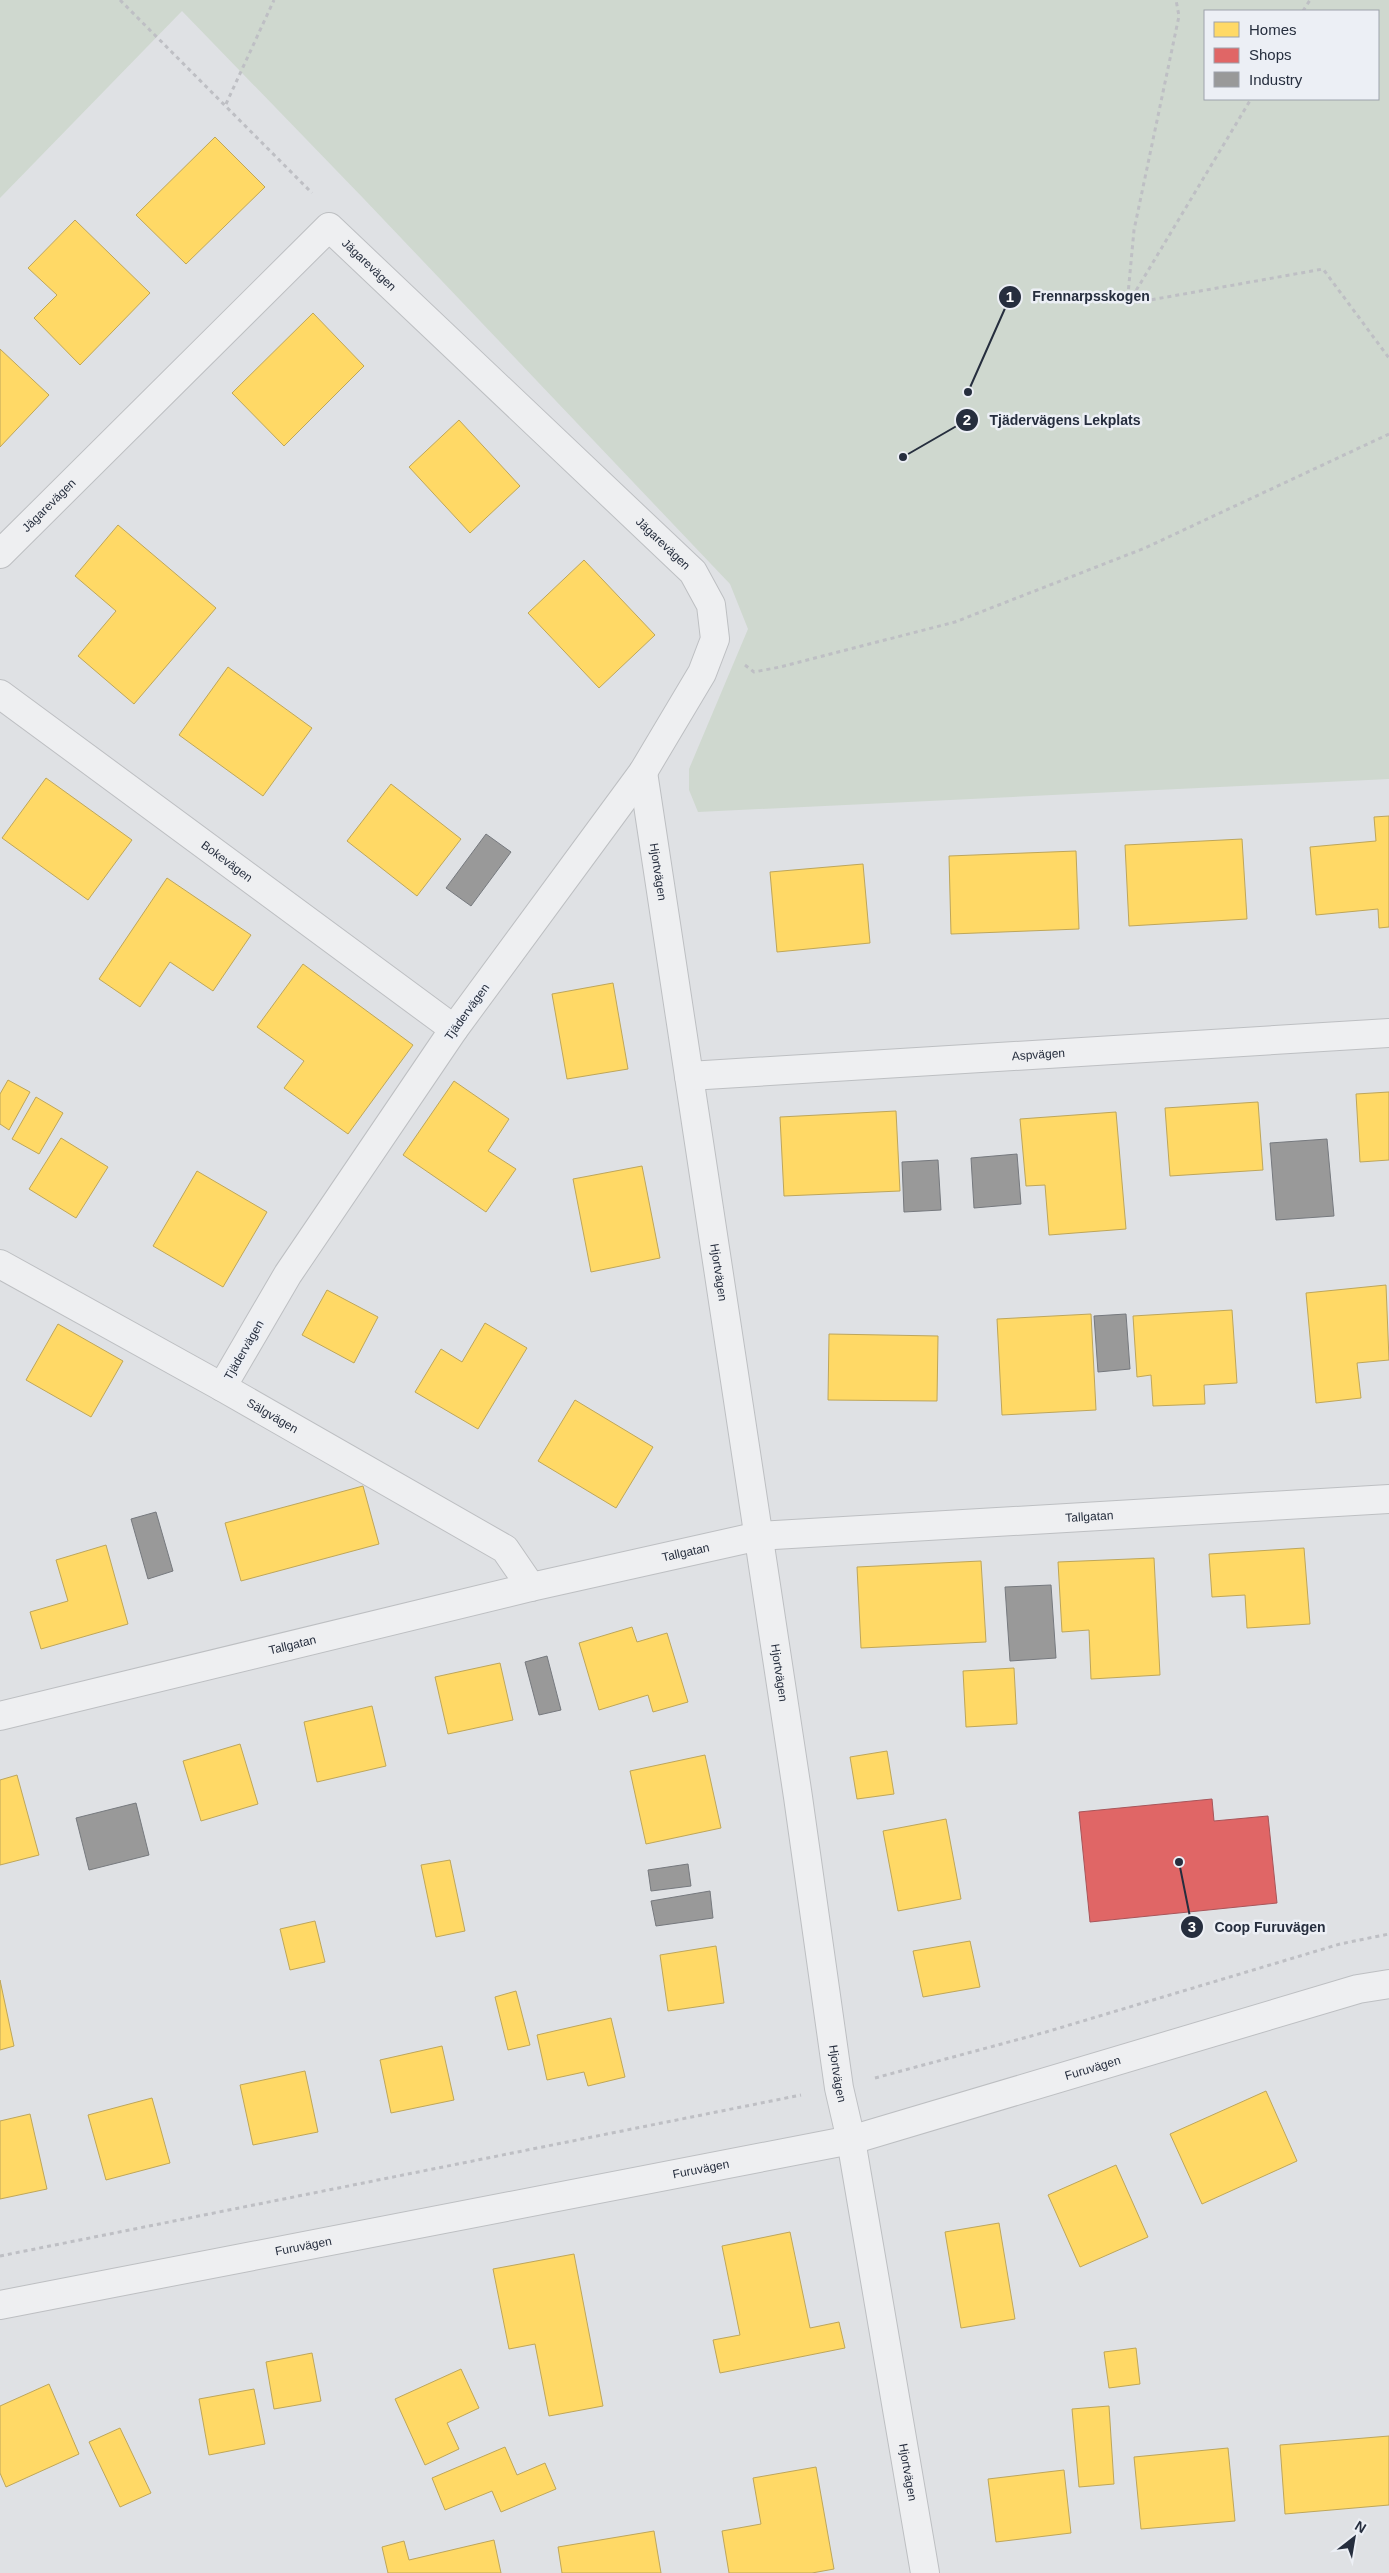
<svg xmlns="http://www.w3.org/2000/svg" width="1389" height="2573" font-family="Arial,sans-serif">
	<rect width="100%" height="100%" fill="#dfe1e4"/>
	<path fill="#cfd8cf" fill-rule="evenodd" d="M0,0H1389V779L698,812L689,790V769L748,629L730,584L364,199L182,11L0,198ZM1205,11H1378V99H1205Z"/>
	<path fill="#ffd966" stroke="#bea65a" d="M215,137L265,187L186,264L136,215Z
		M75,220L150,293L80,365L34,318L57,295L28,268Z
		M313,313L364,366L284,446L232,393Z
		M0,349L49,395L0,447Z
		M459,420L520,486L470,533L409,467Z
		M118,525L216,608L134,704L78,656L116,611L75,576Z
		M584,560L655,635L599,688L528,613Z
		M228,667L312,728L263,796L179,735Z
		M46,778L132,840L88,900L2,838Z
		M391,784L461,839L417,896L347,841Z
		M1389,816V927L1379,928L1378,909L1316,915L1310,847L1376,841L1374,817Z
		M1242,839L1247,919L1129,926L1125,845Z
		M1076,851L1079,929L951,934L949,856Z
		M863,864L870,943L777,952L770,872Z
		M167,878L251,935L213,991L170,962L140,1007L99,979Z
		M303,964L413,1045L348,1134L284,1088L304,1061L257,1027Z
		M613,983L628,1069L567,1079L552,994Z
		M8,1080L30,1092L9,1130L0,1124V1094Z
		M454,1081L509,1119L488,1151L516,1169L486,1212L403,1155Z
		M1389,1092V1160L1360,1162L1356,1094Z
		M36,1097L63,1113L39,1154L12,1139Z
		M1258,1102L1263,1170L1170,1176L1165,1108Z
		M896,1111L900,1191L784,1196L780,1117Z
		M1116,1112L1126,1229L1049,1235L1045,1185L1026,1186L1020,1119Z
		M61,1138L108,1167L76,1218L29,1189Z
		M642,1166L660,1258L591,1272L573,1179Z
		M197,1171L267,1212L223,1287L153,1246Z
		M1386,1285L1389,1360L1357,1363L1361,1398L1316,1403L1306,1293Z
		M327,1290L378,1317L354,1363L302,1335Z
		M1232,1310L1237,1383L1204,1385L1205,1404L1153,1406L1151,1375L1137,1377L1133,1316Z
		M1091,1314L1096,1410L1002,1415L997,1319Z
		M485,1323L527,1348L478,1429L415,1392L441,1349L462,1362Z
		M58,1324L123,1361L91,1417L26,1380Z
		M829,1334L938,1336L937,1401L828,1400Z
		M575,1400L653,1447L616,1508L538,1461Z
		M363,1486L379,1544L241,1581L225,1523Z
		M106,1545L128,1624L41,1649L30,1612L68,1601L56,1560Z
		M1304,1548L1310,1624L1247,1628L1245,1595L1212,1597L1209,1554Z
		M1154,1558L1160,1675L1091,1679L1089,1630L1062,1632L1058,1562Z
		M981,1561L986,1642L861,1648L857,1567Z
		M632,1627L637,1642L667,1633L688,1702L653,1712L648,1695L599,1710L579,1643Z
		M500,1663L513,1720L448,1734L435,1677Z
		M1014,1668L1017,1724L966,1727L963,1671Z
		M372,1706L386,1766L317,1782L304,1722Z
		M240,1744L258,1804L201,1821L183,1761Z
		M887,1751L894,1794L857,1799L850,1757Z
		M705,1755L721,1828L646,1844L630,1771Z
		M17,1775L39,1855L0,1865V1780Z
		M946,1819L961,1899L898,1911L883,1831Z
		M450,1860L465,1931L436,1937L421,1865Z
		M315,1921L325,1962L290,1970L280,1929Z
		M970,1941L980,1987L923,1997L913,1951Z
		M716,1946L724,2003L668,2011L660,1955Z
		M0,1980L14,2046L0,2050Z
		M516,1991L530,2045L508,2050L495,1997Z
		M611,2018L625,2077L588,2086L584,2072L547,2080L537,2035Z
		M442,2046L454,2100L391,2113L380,2060Z
		M305,2071L318,2132L253,2145L240,2085Z
		M1266,2091L1297,2161L1202,2204L1170,2134Z
		M152,2098L170,2163L106,2180L88,2115Z
		M30,2114L47,2189L0,2199V2121Z
		M1116,2165L1148,2237L1080,2267L1048,2195Z
		M999,2223L1015,2319L961,2328L945,2232Z
		M790,2232L810,2328L839,2322L845,2348L720,2373L713,2340L740,2335L722,2246Z
		M574,2254L603,2406L549,2416L535,2344L509,2349L493,2269Z
		M1136,2348L1140,2384L1109,2388L1104,2352Z
		M312,2353L321,2401L274,2409L266,2362Z
		M461,2369L479,2408L447,2423L459,2449L425,2465L395,2399Z
		M49,2384L79,2454L6,2487L0,2473V2406Z
		M254,2389L265,2444L209,2455L199,2399Z
		M1109,2406L1114,2484L1079,2487L1072,2409Z
		M120,2428L151,2493L120,2507L89,2442Z
		M1389,2436V2505L1285,2514L1280,2445Z
		M505,2447L517,2475L545,2463L556,2489L501,2512L492,2491L445,2510L432,2478Z
		M1228,2448L1235,2521L1141,2529L1134,2457Z
		M816,2467L834,2569L812,2573H729L722,2531L761,2524L753,2478Z
		M1064,2470L1071,2533L996,2542L988,2479Z
		M654,2531L661,2573H562L558,2547Z
		M494,2540L501,2573H388L382,2547L404,2541L409,2560Z"/>
	<path fill="#e06666" stroke="#a8555a" d="M1212,1799L1214,1821L1268,1816L1277,1903L1090,1922L1079,1812Z"/>
	<path fill="#999" stroke="#76797e" d="M486,834L511,852L471,906L446,888Z
		M1327,1139L1334,1216L1276,1220L1270,1143Z
		M1017,1154L1021,1204L974,1208L971,1158Z
		M938,1160L941,1210L904,1212L902,1162Z
		M1126,1314L1130,1369L1098,1372L1094,1316Z
		M156,1512L173,1571L148,1579L131,1519Z
		M1051,1585L1056,1658L1010,1661L1005,1587Z
		M547,1656L561,1710L539,1715L525,1662Z
		M136,1803L149,1855L89,1870L76,1818Z
		M688,1864L691,1886L651,1891L648,1870Z
		M710,1891L713,1918L656,1926L651,1901Z"/>
	<g fill="none" stroke-linecap="round" stroke-linejoin="round">
		<defs>
			<g id="minor">
				<path id="s1" d="M0,554L329,227L693,572L711,605L715,639L702,673L643,772L454,1029L288,1274L222,1387"/>
				<path id="s2" d="M0,694L454,1029"/>
				<path id="s3" d="M643,772L798,1797L839,2088L851,2140L925,2573"/>
				<path id="s4" d="M689,1076L1389,1033"/>
				<path id="s5" d="M0,1264L222,1387L505,1549L531,1587"/>
				<path id="s6" d="M0,1716L531,1587L759,1536L1389,1499"/>
				<path id="s7" d="M0,2305L851,2140L1358,1989L1389,1984"/>
			</g>
		</defs>
		<use href="#minor" stroke="#bdbfc2" stroke-width="30"/>
		<path stroke="#bebfc4" stroke-width="3" stroke-dasharray="4 4" stroke-linecap="butt" d="M120,0L312,193
			M1303,11L1310,0
			M226,104L274,0
			M1128,304L1323,269L1389,358
			M1128,304L1251,99
			M1127,305L1134,230L1179,16L1176,0
			M745,665L754,672L780,667L955,622L1145,548L1389,434
			M875,2078L1046,2032L1340,1944L1389,1934
			M0,2256L801,2095"/>
		<use href="#minor" stroke="#eeeff1" stroke-width="28"/>
	</g>
	<g text-anchor="middle" dominant-baseline="central" stroke-width="5" stroke-linejoin="round" paint-order="stroke">
		<g font-size="12" fill="#262e3e" stroke="#eceff5">
			<text stroke="none"><textPath href="#s1" startOffset="519">Jägarevägen</textPath></text>
			<text stroke="none"><textPath href="#s1" startOffset="69">Jägarevägen</textPath></text>
			<text stroke="none"><textPath href="#s1" startOffset="924">Jägarevägen</textPath></text>
			<text stroke="none"><textPath href="#s2" startOffset="282">Bokevägen</textPath></text>
			<text stroke="none"><textPath href="#s3" startOffset="101">Hjortvägen</textPath></text>
			<text transform="translate(467 1012) rotate(-54)">Tjädervägen</text>
			<text stroke="none"><textPath href="#s4" startOffset="350">Aspvägen</textPath></text>
			<text stroke="none"><textPath href="#s3" startOffset="506">Hjortvägen</textPath></text>
			<text transform="translate(244 1350) rotate(-60)">Tjädervägen</text>
			<text stroke="none"><textPath href="#s5" startOffset="312">Sälgvägen</textPath></text>
			<text stroke="none"><textPath href="#s6" startOffset="1111">Tallgatan</textPath></text>
			<text stroke="none"><textPath href="#s6" startOffset="705">Tallgatan</textPath></text>
			<text stroke="none"><textPath href="#s6" startOffset="301">Tallgatan</textPath></text>
			<text stroke="none"><textPath href="#s3" startOffset="911">Hjortvägen</textPath></text>
			<text stroke="none"><textPath href="#s7" startOffset="1119">Furuvägen</textPath></text>
			<text stroke="none"><textPath href="#s3" startOffset="1316">Hjortvägen</textPath></text>
			<text stroke="none"><textPath href="#s7" startOffset="714">Furuvägen</textPath></text>
			<text stroke="none"><textPath href="#s7" startOffset="309">Furuvägen</textPath></text>
			<text stroke="none"><textPath href="#s3" startOffset="1721">Hjortvägen</textPath></text>
		</g>
	</g>
	<path fill="none" stroke="#262e3e" stroke-width="2" d="M968 392L1010 297M903 457L967 420M1179 1862L1192 1927"/>
	<g fill="#262e3e" stroke="#eceff5" stroke-width="2">
		<circle cx="968" cy="392" r="5"/>
		<circle cx="903" cy="457" r="5"/>
		<circle cx="1179" cy="1862" r="5"/>
		<circle cx="1010" cy="297" r="12"/>
		<circle cx="967" cy="420" r="12"/>
		<circle cx="1192" cy="1927" r="12"/>
	</g>
	<g font-size="15" text-anchor="middle" font-weight="bold" fill="#fff">
		<text x="1010" y="302">1</text>
		<text x="967" y="425">2</text>
		<text x="1192" y="1932">3</text>
	</g>
	<g font-size="14" text-anchor="middle" font-weight="bold" fill="#262e3e" stroke="#eceff5" stroke-width="5" stroke-linejoin="round" paint-order="stroke">
		<text x="1091" y="301">Frennarpsskogen</text>
		<text x="1065" y="425">Tjädervägens Lekplats</text>
		<text x="1270" y="1932">Coop Furuvägen</text>
	</g>
	<rect x="1204" y="10" width="175" height="90" fill="#eceff5" stroke="#9da2ac"/>
	<rect x="1214" y="22" width="25" height="15" fill="#ffd966" stroke="#9da2ac"/>
	<text x="1249" y="35" font-size="15" fill="#262e3e">Homes</text>
	<rect x="1214" y="48" width="25" height="15" fill="#e06666" stroke="#9da2ac"/>
	<text x="1249" y="60" font-size="15" fill="#262e3e">Shops</text>
	<rect x="1214" y="72" width="25" height="15" fill="#999999" stroke="#9da2ac"/>
	<text x="1249" y="85" font-size="15" fill="#262e3e">Industry</text>
	<g transform="translate(1354 2538) rotate(31)" stroke="#eceff5" stroke-width="4" paint-order="stroke">
	<path d="M0-4L9 19L0 12L-9 19Z" fill="#262e3e"/>
	<text y="-8" font-size="14" font-weight="bold" text-anchor="middle" fill="#262e3e">N</text>
	</g>
</svg>
